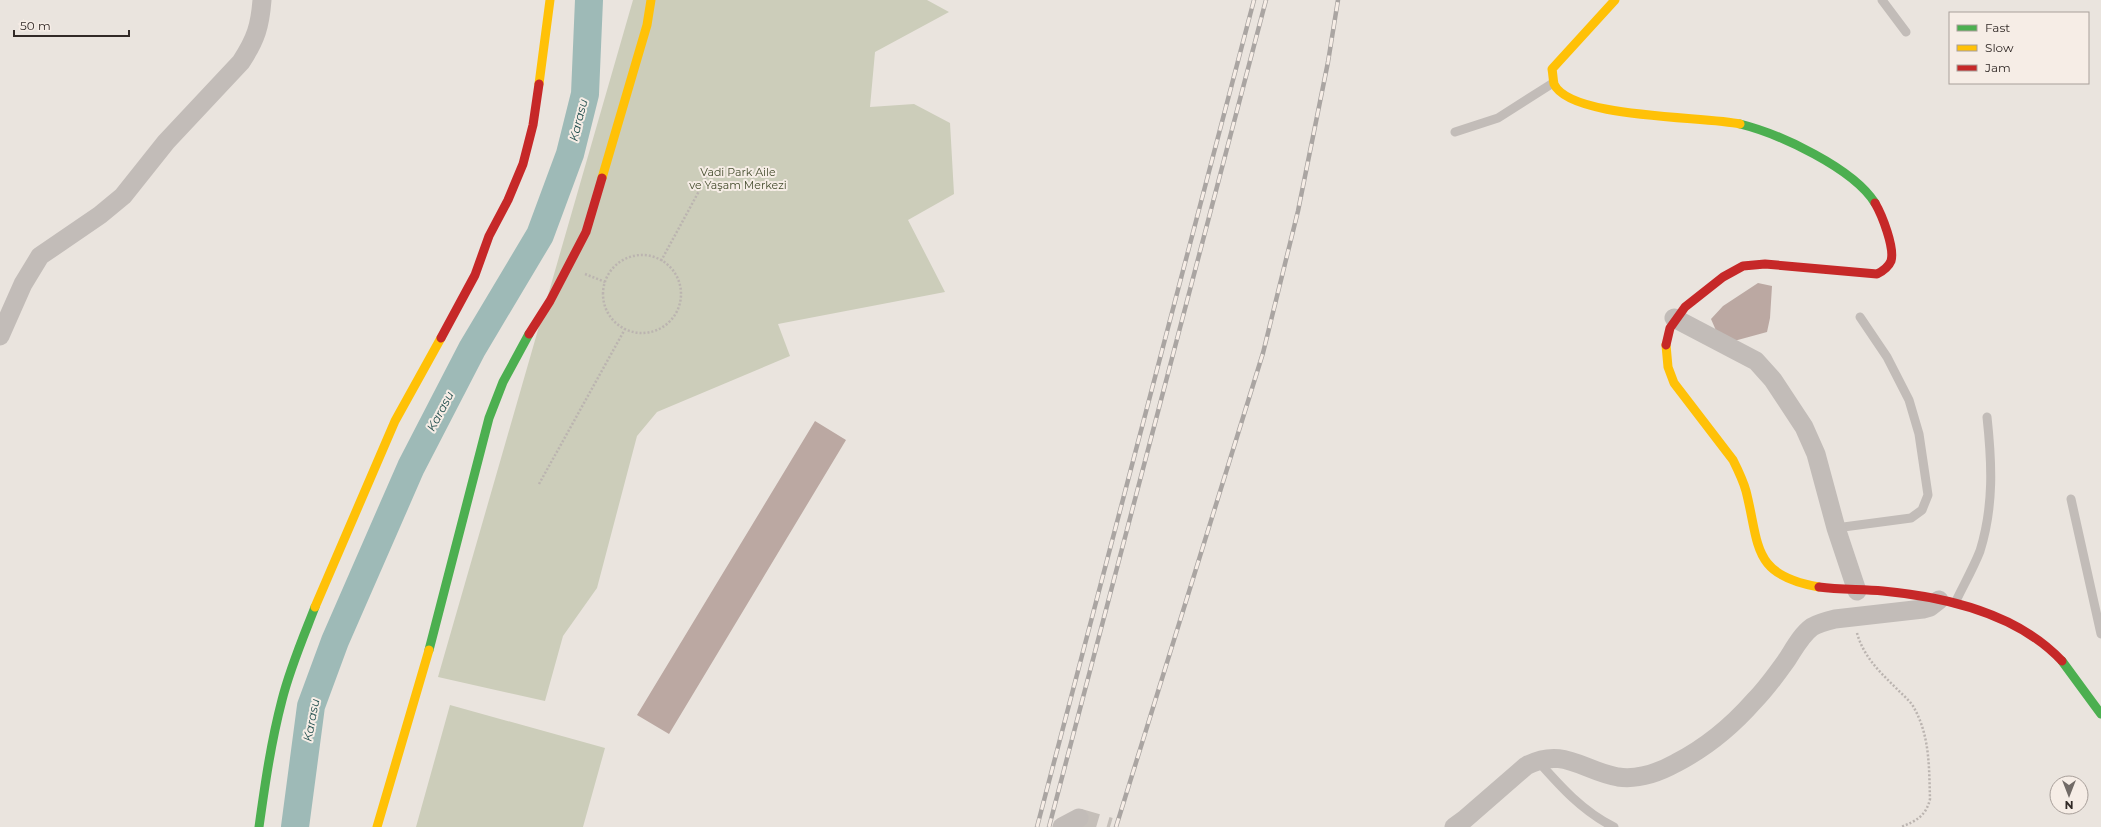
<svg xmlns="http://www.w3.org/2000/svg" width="2101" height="827" font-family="Montserrat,sans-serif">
	<rect width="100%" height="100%" fill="#eae4de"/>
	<path fill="#cccdba" d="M633,0H927L949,12L875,52L870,107L914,104L950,123L954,194L908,220L945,292L778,324L790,356L657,412L637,436L597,588L563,636L545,701L438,677Z
		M450,705L605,748L583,827H416Z"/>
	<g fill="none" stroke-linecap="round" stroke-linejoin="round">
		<path stroke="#9ebab7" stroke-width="28" d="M295,827L311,706L335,641L411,467L472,349L540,235L570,154L585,94L589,0"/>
	</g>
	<path fill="#bba8a2" d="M1758,283L1772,286L1770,318L1767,332L1734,341L1718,335L1711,319L1723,306Z
		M815,421L846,440L669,734L637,715Z"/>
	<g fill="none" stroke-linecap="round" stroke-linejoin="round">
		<path stroke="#c5bfb9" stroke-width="19" stroke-dasharray="19 10" stroke-linecap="butt" d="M1079,818L1110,827"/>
		<path stroke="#bbb4b0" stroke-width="2.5" stroke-dasharray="2 2" stroke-linecap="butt" d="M603 294a39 39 0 1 1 78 0a39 39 0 1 1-78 0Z
			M661,261L711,169
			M585,274L605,282
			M539,484L625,329
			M1857,633C1864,658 1881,673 1898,690C1903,695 1909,700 1913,706C1930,735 1929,767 1930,799C1926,816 1916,821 1901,827"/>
		<path stroke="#c2bcb8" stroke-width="9" d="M1882,0L1906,32
			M1455,132L1498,118L1553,83
			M2071,499L2101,634
			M1836,528L1911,518L1922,510L1928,495L1919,434L1909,400L1887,357L1860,317
			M1955,603C1963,586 1973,569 1980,551C1994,506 1992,463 1987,417
			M1537,760C1560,786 1582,811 1614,827"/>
		<path stroke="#c2bcb8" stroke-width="19" d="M1674,318L1756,361L1773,380L1804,427L1816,454L1836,528L1857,591
			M0,336L23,284L40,256L100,215L123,196L166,142L241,62C256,39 260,26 262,0
			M1062,827L1079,818
			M1454,827L1465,819L1526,766C1563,746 1583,771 1618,777C1639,780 1658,773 1676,763C1705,748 1732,726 1754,701C1766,689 1776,675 1786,661C1794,649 1801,635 1812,627C1819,623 1827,621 1835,619L1923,609L1930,607L1939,600"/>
		<path stroke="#4caf50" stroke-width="9" d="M1740,124C1780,134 1853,168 1875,203
			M429,650L489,418L503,382L529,334
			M2062,661L2101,714
			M259,827C265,784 271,742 282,700C290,668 303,638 315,607"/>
		<path stroke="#ffc107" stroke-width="9" d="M1615,0L1552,69C1553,74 1553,80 1554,84C1570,119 1704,116 1740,124
			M539,84L550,0
			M602,178L647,25L651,0
			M1666,345L1668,367L1674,383L1733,460C1738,470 1743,480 1746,491C1760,546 1751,575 1819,587
			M315,607L395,421L441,338
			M377,827L429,650"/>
		<path stroke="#c62828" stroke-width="9" d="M529,334L550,301L586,232L602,178
			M441,338L475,275L489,236L508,200L523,164L533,125L539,84
			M1666,345L1670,328L1685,307L1723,277L1743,266L1765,264L1877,274C1883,271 1888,268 1891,261C1895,248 1882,215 1875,203
			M1819,587C1840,590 1861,589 1883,591C1946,597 2017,613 2062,661"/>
		<defs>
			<path id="rail" d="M1037,827L1254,0
				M1049,827L1266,0
				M1116,827L1263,353L1298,211L1328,62L1338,0"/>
		</defs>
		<use href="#rail" stroke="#aaa5a2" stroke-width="4.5"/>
		<use href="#rail" stroke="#f6ede6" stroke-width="3" stroke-dasharray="9" stroke-linecap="butt"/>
	</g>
	<g text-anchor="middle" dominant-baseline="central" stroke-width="4" stroke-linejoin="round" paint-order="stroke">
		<g font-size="11" fill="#454d2e" stroke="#f6ede6">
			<text x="738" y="172">Vadi Park Aile<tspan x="738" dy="13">ve Yaşam Merkezi</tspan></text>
		</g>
		<g font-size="12" font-style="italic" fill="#224f4e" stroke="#f6ede6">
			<text transform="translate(578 120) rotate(-76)">Karasu</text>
			<text transform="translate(440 411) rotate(-62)">Karasu</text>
			<text transform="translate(311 720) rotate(-79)">Karasu</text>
		</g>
	</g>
	<rect x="1949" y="12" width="140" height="72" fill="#f6ede6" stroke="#a89f9a"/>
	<rect x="1957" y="25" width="20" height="6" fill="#4caf50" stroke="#a89f9a"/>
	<text x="1985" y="32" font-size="12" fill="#322a27">Fast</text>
	<rect x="1957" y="45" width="20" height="6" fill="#ffc107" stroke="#a89f9a"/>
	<text x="1985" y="52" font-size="12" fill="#322a27">Slow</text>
	<rect x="1957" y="65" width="20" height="6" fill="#c62828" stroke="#a89f9a"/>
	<text x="1985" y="72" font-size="12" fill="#322a27">Jam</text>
	<g transform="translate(2069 795) rotate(180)"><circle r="19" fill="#f6ede6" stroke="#a89f9a"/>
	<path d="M0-3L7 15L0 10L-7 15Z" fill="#726b67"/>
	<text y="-6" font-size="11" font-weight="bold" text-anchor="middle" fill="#322a27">N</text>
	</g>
	<path d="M14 30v6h115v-6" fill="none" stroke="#322a27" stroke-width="2"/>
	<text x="20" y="30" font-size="12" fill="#322a27" stroke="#f6ede6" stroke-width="3" paint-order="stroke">50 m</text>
</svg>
